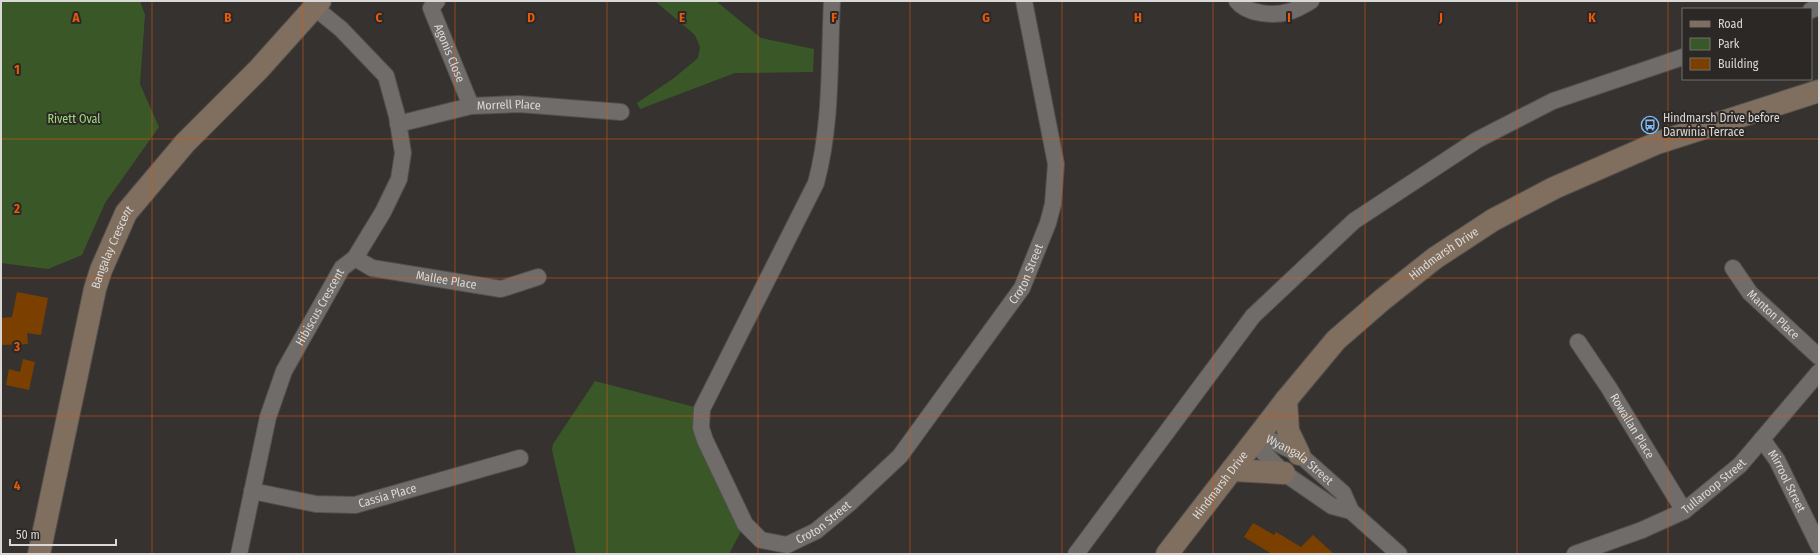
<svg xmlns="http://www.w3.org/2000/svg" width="1820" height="555" font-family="'Fira Sans Condensed',sans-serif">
	<rect width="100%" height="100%" fill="#353230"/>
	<path fill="#3a5827" d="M1,1H140L145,15L140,84L159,127L105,203L82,255L48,269L1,263Z
		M655,1H716L761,38L814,49L813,72L735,73L640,109L637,103L674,78L698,58L700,47L695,35Z
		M595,381L702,409L745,524L729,554H576L552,450L553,444Z"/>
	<path fill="#7b4000" d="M17,292L48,298L41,335L27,333L28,344L1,345V318L12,317Z
		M23,359L35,362L29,390L6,385L9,369L20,372Z
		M1253,523L1274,535L1276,532L1301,547L1313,535L1334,554H1272L1244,537Z"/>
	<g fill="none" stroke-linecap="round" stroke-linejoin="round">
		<defs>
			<g id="street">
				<path id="s1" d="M437,1L431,8L471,106"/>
				<path id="s2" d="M832,1C829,61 832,124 816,183L702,409L701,428L705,440L745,524L761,540L787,545L816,531L851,502L900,456L1022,288L1048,223L1053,204L1056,164L1024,1"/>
				<path d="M1237,1C1247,14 1273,16 1288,12C1296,10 1304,5 1311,1"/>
				<path d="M1811,10L1819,7"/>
				<path id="s3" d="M398,124L471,106L519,104L621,112"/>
				<path id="s4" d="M355,258L372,268L501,289L538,277"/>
				<path id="s5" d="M1733,268L1750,293L1819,357"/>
				<path id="s6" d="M1578,342L1609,388L1684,511"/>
				<path id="s7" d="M1260,435L1299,454L1343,493L1351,511L1399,554"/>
				<path d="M1260,435L1262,451L1284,473L1332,506L1351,511"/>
				<path id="s8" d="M1762,439L1777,460L1819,546"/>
				<path id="s9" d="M252,491L316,504L355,505L520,458"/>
				<path id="s10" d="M239,554L268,417L284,371L342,268L355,258L383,212L399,179L403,153L397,116L386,76L341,29L314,7"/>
				<path d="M1076,554L1253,316L1354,221L1477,140L1553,101L1683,57"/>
				<path id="s11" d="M1575,554L1642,530L1684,511L1740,465L1819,372"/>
			</g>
			<g id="secondary">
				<path d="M1286,400L1288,431L1299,454"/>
				<path d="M1232,470L1284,473"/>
				<path id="s12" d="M39,554L95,289L101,270L126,213L185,143L259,69L320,1"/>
				<path id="s13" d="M1167,554L1286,400L1336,340L1382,300L1435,258L1493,220L1554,188L1657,143L1819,91"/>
			</g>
		</defs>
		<use href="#street" stroke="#524f4d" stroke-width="18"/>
		<use href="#secondary" stroke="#524f4d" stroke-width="24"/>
		<use href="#street" stroke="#6f6c69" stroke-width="16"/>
		<use href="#secondary" stroke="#806e5e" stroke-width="22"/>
	</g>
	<path fill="none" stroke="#e8590c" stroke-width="1" stroke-opacity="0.55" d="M152,1V554M303,1V554M455,1V554M607,1V554M758,1V554M910,1V554M1062,1V554M1213,1V554M1365,1V554M1517,1V554M1668,1V554M1,139H1819M1,278H1819M1,416H1819"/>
	<defs>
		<symbol id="bus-ring" viewBox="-11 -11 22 22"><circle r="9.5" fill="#2b2826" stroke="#84bcfb" stroke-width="1.5"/><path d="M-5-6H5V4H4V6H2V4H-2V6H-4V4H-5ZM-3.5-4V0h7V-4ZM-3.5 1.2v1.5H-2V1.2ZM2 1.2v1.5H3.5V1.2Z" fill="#84bcfb"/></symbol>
	</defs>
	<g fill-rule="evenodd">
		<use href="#bus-ring" x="1640" y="115" width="20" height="20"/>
	</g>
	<g text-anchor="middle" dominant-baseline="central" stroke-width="4" stroke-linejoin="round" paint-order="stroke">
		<g font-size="12" fill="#dbd9d7" stroke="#2b2826">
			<text stroke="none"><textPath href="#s1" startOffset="58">Agonis Close</textPath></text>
			<text stroke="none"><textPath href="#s3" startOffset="113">Morrell Place</textPath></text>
			<text stroke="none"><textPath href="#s12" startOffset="316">Bangalay Crescent</textPath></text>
			<text stroke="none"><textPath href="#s13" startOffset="411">Hindmarsh Drive</textPath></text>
			<text stroke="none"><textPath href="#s2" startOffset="977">Croton Street</textPath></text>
			<text stroke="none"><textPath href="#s4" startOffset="95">Mallee Place</textPath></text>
			<text stroke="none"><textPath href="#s10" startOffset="262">Hibiscus Crescent</textPath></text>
			<text stroke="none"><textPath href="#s5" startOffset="62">Manton Place</textPath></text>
			<text stroke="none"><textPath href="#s6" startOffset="100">Rowallan Place</textPath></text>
			<text stroke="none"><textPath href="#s7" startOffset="47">Wyangala Street</textPath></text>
			<text stroke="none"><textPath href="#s8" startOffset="49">Mirrool Street</textPath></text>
			<text stroke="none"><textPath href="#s13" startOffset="87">Hindmarsh Drive</textPath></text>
			<text stroke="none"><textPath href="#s11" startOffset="156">Tullaroop Street</textPath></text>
			<text stroke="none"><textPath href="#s9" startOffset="138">Cassia Place</textPath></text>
			<text stroke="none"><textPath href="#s2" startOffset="653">Croton Street</textPath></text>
		</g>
		<g font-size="12" fill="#dbd9d7" stroke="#2b2826" text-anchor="start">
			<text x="1663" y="118">Hindmarsh Drive before<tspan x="1663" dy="14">Darwinia Terrace</tspan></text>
		</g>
		<g font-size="12" fill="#a1da7e" stroke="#2b2826">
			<text x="74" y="119">Rivett Oval</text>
		</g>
	</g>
	<g font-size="13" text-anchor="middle" font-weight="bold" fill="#e8590c" stroke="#2b2826" stroke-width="4" stroke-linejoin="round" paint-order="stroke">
		<text x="76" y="22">A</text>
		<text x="228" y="22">B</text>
		<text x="379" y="22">C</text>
		<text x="531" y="22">D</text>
		<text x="682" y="22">E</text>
		<text x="834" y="22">F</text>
		<text x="986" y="22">G</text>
		<text x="1138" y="22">H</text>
		<text x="1289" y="22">I</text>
		<text x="1441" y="22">J</text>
		<text x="1592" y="22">K</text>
		<text x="17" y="74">1</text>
		<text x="17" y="213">2</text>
		<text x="17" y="351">3</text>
		<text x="17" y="490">4</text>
	</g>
	<rect width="1820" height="555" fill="none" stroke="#dbd9d7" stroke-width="4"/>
	<rect x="1682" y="8" width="130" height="72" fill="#2b2826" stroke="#716f6d"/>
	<rect x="1690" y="21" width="20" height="6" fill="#806e5e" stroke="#716f6d"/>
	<text x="1718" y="28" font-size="12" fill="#dbd9d7">Road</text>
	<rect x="1690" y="38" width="20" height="12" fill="#3a5827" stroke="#716f6d"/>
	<text x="1718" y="48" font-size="12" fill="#dbd9d7">Park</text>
	<rect x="1690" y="58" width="20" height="12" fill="#7b4000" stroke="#716f6d"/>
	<text x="1718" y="68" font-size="12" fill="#dbd9d7">Building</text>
	<path d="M10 539v6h106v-6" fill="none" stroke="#dbd9d7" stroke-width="2"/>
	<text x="16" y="539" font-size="12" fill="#dbd9d7" stroke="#2b2826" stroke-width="3" paint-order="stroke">50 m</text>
</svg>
